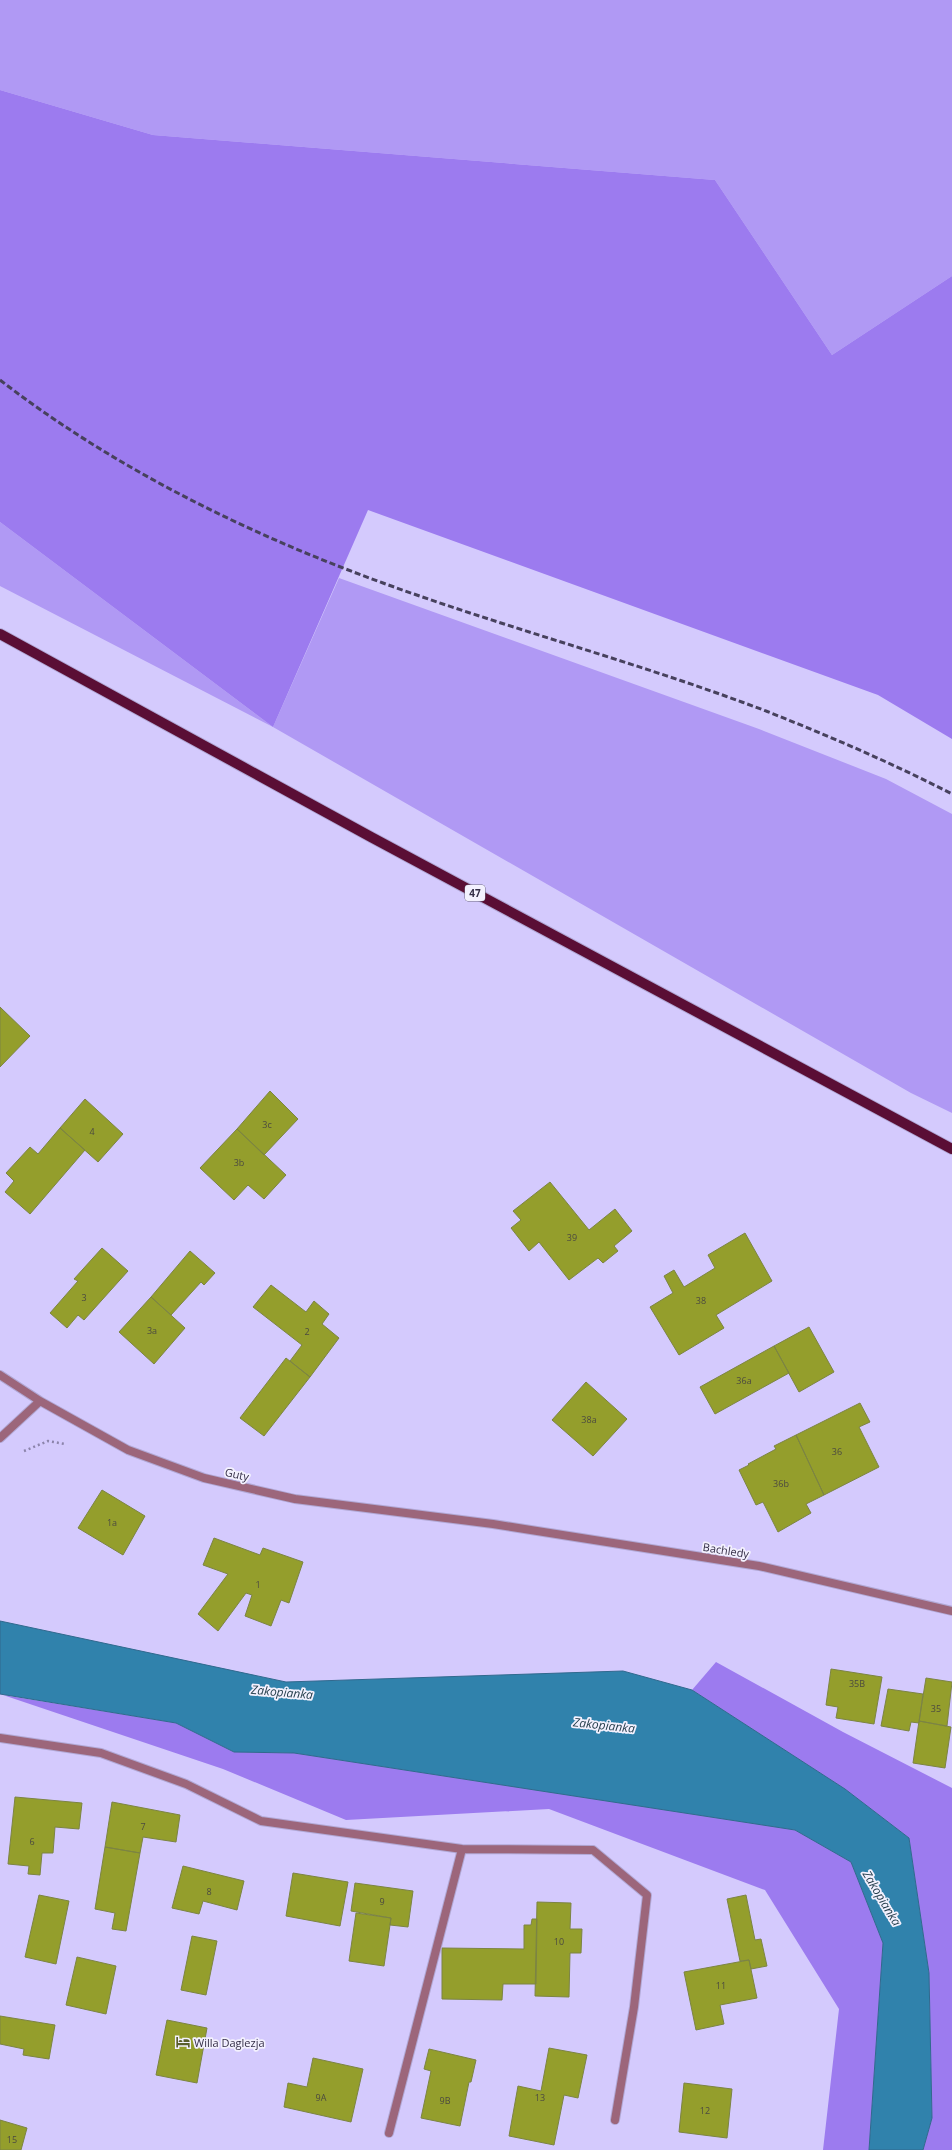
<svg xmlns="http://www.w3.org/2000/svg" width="952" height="2150" font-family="'Open Sans',sans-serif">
	<rect width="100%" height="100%" fill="#d4cafd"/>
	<path fill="#b099f4" d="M0,0H952V276L832,355L715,180L153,135L0,90Z
		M0,522L273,727L339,578L759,729L886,779L952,814V1113L911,1093L273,727L0,586Z"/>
	<path fill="#9c7bef" d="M0,90L153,135L715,180L832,355L952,276V739L878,695L368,510L273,727L0,522Z
		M716,1662L843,1732L952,1788V2150H923L932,2118L929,1973L909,1838L845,1789L692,1690Z
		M3,1695L176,1723L234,1752L294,1753L795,1830L851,1862L883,1943L869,2150H823L839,2009L765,1890L549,1809L346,1820L223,1769Z"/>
	<path fill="#3082ac" stroke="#31698e" d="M0,1621L286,1682L623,1671L692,1690L845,1789L909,1838L929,1973L932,2118L923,2150H869L883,1943L851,1862L795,1830L294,1753L234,1752L176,1723L0,1694Z"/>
	<path fill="#949e2c" stroke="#7c8443" d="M0,1007L30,1036L0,1067Z
		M270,1091L298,1119L264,1155L237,1129Z
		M85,1099L123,1134L98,1162L60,1128Z
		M60,1128L85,1150L30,1214L5,1192L14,1181L6,1173L30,1147L38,1154Z
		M237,1129L286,1175L264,1199L248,1185L234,1200L200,1168Z
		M550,1182L589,1230L615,1209L632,1231L614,1246L618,1251L603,1263L598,1258L569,1280L539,1242L529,1251L511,1228L521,1220L513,1211Z
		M745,1233L772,1281L716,1315L724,1328L679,1355L650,1307L673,1293L664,1276L674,1270L684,1287L715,1268L708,1255Z
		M102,1248L128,1271L84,1320L78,1315L67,1328L50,1313L78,1281L74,1279Z
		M190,1251L215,1273L204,1285L201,1282L171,1315L151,1297Z
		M271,1285L306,1312L314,1301L329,1314L322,1324L339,1338L310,1377L290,1361L302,1345L253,1307Z
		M151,1297L185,1328L154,1364L119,1332Z
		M809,1327L834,1372L799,1392L774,1346Z
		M774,1346L789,1373L715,1414L700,1387Z
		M286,1358L310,1377L264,1436L240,1418Z
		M586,1382L627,1419L593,1456L552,1420Z
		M860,1403L870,1422L859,1427L879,1467L824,1495L796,1435Z
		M796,1435L824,1495L806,1504L811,1513L778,1532L763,1502L756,1505L739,1470L749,1465L748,1464L776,1449L774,1446Z
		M102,1490L145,1516L123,1555L78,1528Z
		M214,1538L260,1555L263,1548L303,1562L289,1603L281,1600L271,1626L245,1616L252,1595L246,1593L218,1631L198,1614L228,1574L203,1565Z
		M831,1669L882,1677L874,1724L836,1718L838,1707L826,1705Z
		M926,1678L952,1682L947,1726L919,1721Z
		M888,1689L923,1694L919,1723L911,1722L909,1731L881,1726Z
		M919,1721L951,1727L945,1768L913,1763Z
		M15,1797L82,1803L79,1829L55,1827L53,1853H42L40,1875L28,1874L29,1866L8,1864Z
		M112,1802L180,1815L176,1842L143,1837L140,1853L105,1847Z
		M105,1847L140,1853L126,1931L112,1929L115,1913L95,1909Z
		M183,1866L244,1881L237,1910L203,1901L199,1914L172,1908Z
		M293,1873L348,1882L340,1926L286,1916Z
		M355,1883L413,1891L408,1927L390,1925L391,1918L351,1911Z
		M39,1895L69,1901L56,1964L25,1957Z
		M746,1895L755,1940L761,1939L767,1966L751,1969L749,1960L740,1961L727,1899Z
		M537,1902L571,1903L570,1929H582L581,1953H570L569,1997L535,1996Z
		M356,1913L391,1918L384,1966L349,1961Z
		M532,1919H537L536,1984H503L502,2000L442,1999V1948L524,1949V1925H531Z
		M192,1936L217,1941L206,1995L181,1990Z
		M77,1957L116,1966L106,2014L66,2005Z
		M749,1960L757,1998L720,2005L724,2024L696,2030L684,1972Z
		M0,2016L55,2025L49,2059L23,2055L24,2049L0,2044Z
		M167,2020L207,2028L197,2083L156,2075Z
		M549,2048L587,2055L578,2098L564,2095L554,2145L509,2136L518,2086L541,2091Z
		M429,2049L476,2060L471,2082H469L460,2126L421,2118L431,2071L424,2069Z
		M313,2058L363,2069L351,2122L284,2107L288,2083L307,2087Z
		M684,2083L732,2089L727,2138L679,2132Z
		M0,2120L27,2128L21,2150H0Z"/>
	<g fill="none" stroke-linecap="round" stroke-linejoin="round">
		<defs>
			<path id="lane" d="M0,1738L101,1753L186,1784L261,1821L462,1849L593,1850L647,1895L634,2007L615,2120
				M389,2133L462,1849"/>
			<path id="street" d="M0,1375L40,1401L128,1450L204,1478L295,1499L493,1524L759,1566L952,1611
				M0,1438L40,1401"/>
			<path id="primary" d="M0,634L371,837L952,1149"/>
		</defs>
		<use href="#lane" stroke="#b1a8d5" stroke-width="10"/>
		<use href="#street" stroke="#b1a8d5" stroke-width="10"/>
		<use href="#primary" stroke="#b1a8d5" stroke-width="12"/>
		<path stroke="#8c84ab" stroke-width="2.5" stroke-dasharray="2 3" stroke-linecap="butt" d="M24,1451L48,1441L65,1444"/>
		<use href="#lane" stroke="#9c667b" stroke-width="8"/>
		<use href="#street" stroke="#9c667b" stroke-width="8"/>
		<use href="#primary" stroke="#5a0e35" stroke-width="10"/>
		<path stroke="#47415d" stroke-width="3" stroke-dasharray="6 3" stroke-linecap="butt" d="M0,380C114,468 248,534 383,583C509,629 640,663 766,711C829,736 892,763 952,794"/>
	</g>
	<defs>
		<symbol id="hotel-bare" viewBox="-9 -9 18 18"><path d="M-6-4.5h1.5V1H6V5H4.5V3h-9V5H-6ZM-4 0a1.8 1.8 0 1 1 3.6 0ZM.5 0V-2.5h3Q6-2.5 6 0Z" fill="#5a5f2d" stroke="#f3f1fe" stroke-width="2.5" paint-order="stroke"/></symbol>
	</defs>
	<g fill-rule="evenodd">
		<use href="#hotel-bare" x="173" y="2032" width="20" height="20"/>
	</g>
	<g text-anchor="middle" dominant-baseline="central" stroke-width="3.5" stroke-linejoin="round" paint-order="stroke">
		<g font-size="9" fill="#4c4a40">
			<text x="267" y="1124">3c</text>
			<text x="92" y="1131">4</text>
			<text x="239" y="1162">3b</text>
			<text x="572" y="1237">39</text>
			<text x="84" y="1297">3</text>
			<text x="701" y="1300">38</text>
			<text x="152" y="1330">3a</text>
			<text x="307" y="1331">2</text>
			<text x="744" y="1380">36a</text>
			<text x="589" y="1419">38a</text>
			<text x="837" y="1451">36</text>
			<text x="781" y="1483">36b</text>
			<text x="112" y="1522">1a</text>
			<text x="258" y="1584">1</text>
			<text x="857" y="1683">35B</text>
			<text x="936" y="1708">35</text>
			<text x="143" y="1826">7</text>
			<text x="32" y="1841">6</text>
			<text x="209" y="1891">8</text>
			<text x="382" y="1901">9</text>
			<text x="559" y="1941">10</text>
			<text x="721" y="1985">11</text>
			<text x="321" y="2097">9A</text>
			<text x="540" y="2097">13</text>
			<text x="445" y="2100">9B</text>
			<text x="705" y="2110">12</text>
			<text x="12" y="2139">15</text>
		</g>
		<rect fill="#f3f1fe" stroke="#6d687e" stroke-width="1" x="465" y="885" width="20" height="16" rx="3"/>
		<g font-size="10" font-weight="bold" fill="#342e47">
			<text x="475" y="893">47</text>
		</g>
		<g font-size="11" fill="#342e47" stroke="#f3f1fe">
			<text transform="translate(237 1474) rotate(13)">Guty</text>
			<text transform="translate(726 1550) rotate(9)">Bachledy</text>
		</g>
		<g font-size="11" fill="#342e47" stroke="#f3f1fe" text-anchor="start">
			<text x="194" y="2042">Willa Daglezja</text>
		</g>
		<g font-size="12" font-style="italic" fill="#253e4c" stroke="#f3f1fe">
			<text transform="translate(282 1692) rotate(5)">Zakopianka</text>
			<text transform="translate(604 1725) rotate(6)">Zakopianka</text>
			<text transform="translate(882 1898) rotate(59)">Zakopianka</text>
		</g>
	</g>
</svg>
